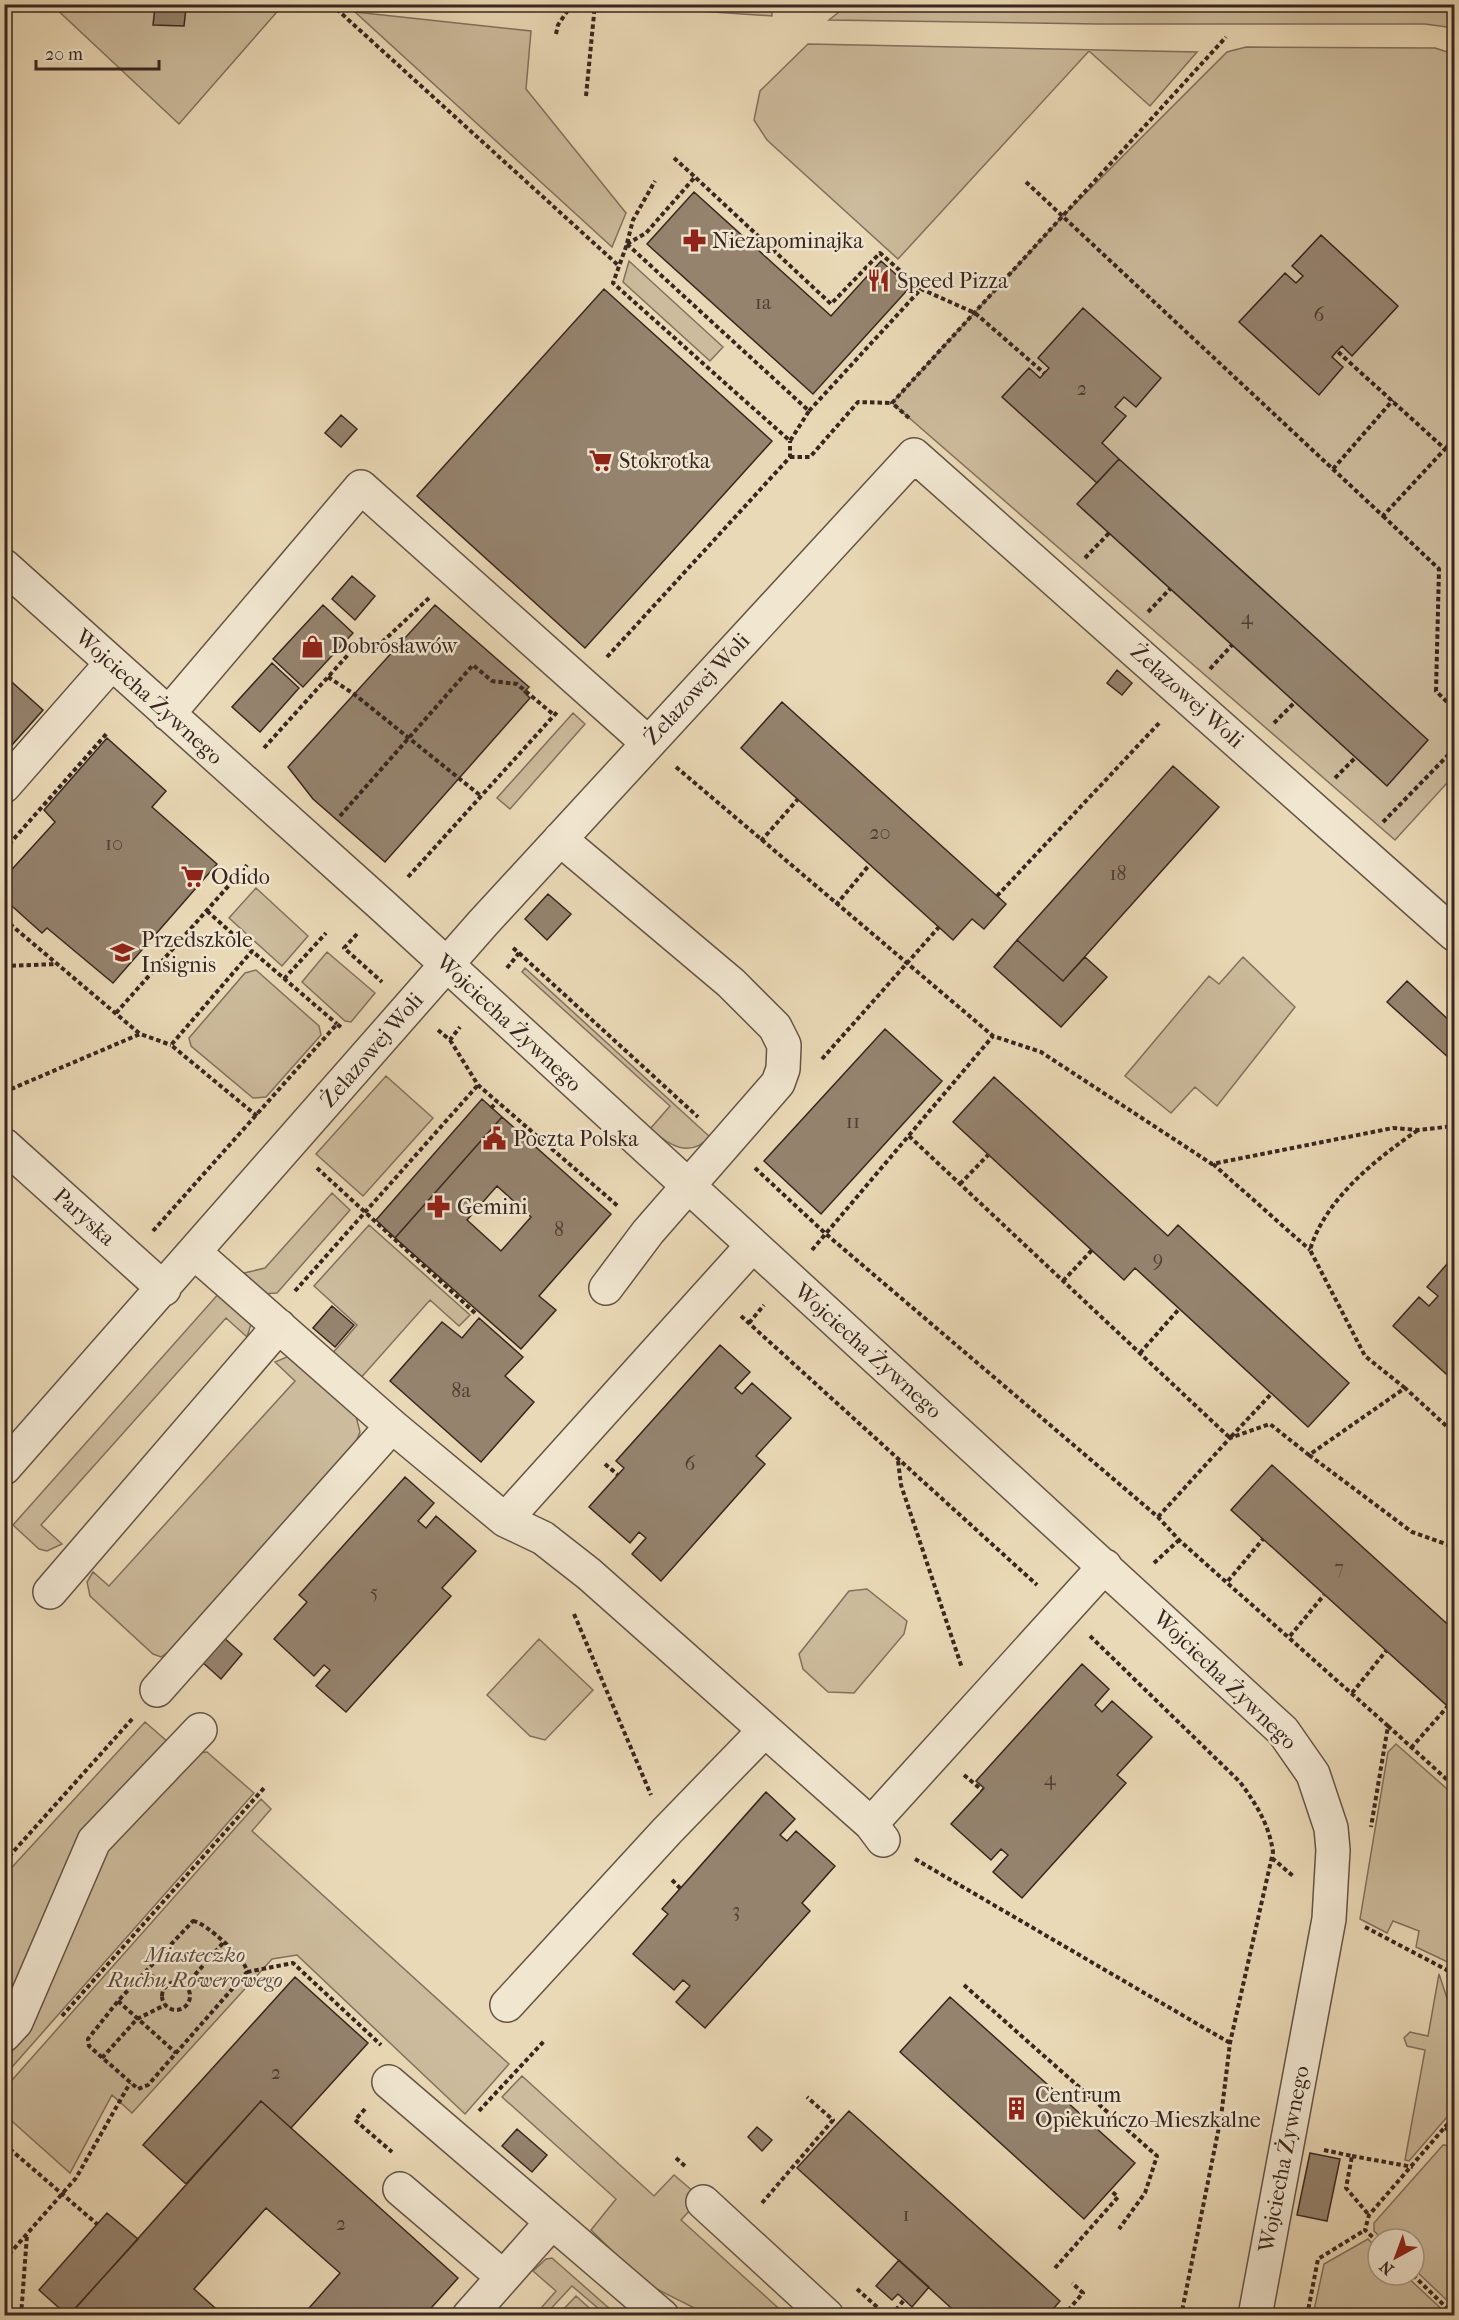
<svg xmlns="http://www.w3.org/2000/svg" width="1459" height="2320" font-family="'IM FELL French Canon',serif">
	<rect width="100%" height="100%" fill="#ead9b6"/>
	<filter id="stains"><feTurbulence type="fractalNoise" baseFrequency=".00333" numOctaves="4"/><feColorMatrix values="0 0 0 0 .2 0 0 0 0 .09 0 0 0 0 .02 0 0 0 .5 -.17"/></filter>
	<radialGradient id="worn" r=".72"><stop offset=".6" stop-color="#630" stop-opacity="0"/><stop offset="1" stop-color="#630" stop-opacity=".3"/></radialGradient>
	<path fill="#ccbb9c" stroke="#82705e" stroke-width="1.5" d="M772,4V16L612,5V4Z
		M849,4H1454V28L1425,24H1098L829,20Z
		M52,5H283L179,124Z
		M355,12L531,31L526,89L626,213L612,247Z
		M808,44L1197,52L1150,106L1089,51L898,259L767,140L754,120L760,91Z
		M1246,47L1435,48L1454,54V789L1447,783L1395,840L892,403L1063,216L1227,52Z
		M629,261L723,347L710,361L623,282Z
		M573,713L585,724L510,809L497,798Z
		M256,888L308,936L282,966L229,918Z
		M327,952L375,993L351,1022L345,1021L302,982Z
		M1243,957L1295,1007L1217,1106L1195,1087L1171,1113L1125,1076L1209,976L1219,984Z
		M525,968L710,1137C689,1159 669,1145 650,1129L670,1106L522,972Z
		M256,970L319,1026L321,1035L266,1097L253,1098L191,1046L189,1038L245,973Z
		M386,1076L433,1118L363,1196L316,1154Z
		M332,1193L350,1210L277,1293L261,1294L240,1274L265,1268Z
		M369,1225L470,1315L459,1326L430,1300L359,1380L331,1355L357,1325L314,1286Z
		M221,1291L252,1321L247,1337L226,1318L41,1525L62,1544L47,1551L39,1549L13,1525Z
		M289,1356L354,1408L360,1432L355,1444L168,1652L161,1657L153,1654L90,1596L87,1582L93,1572L109,1586L295,1381L275,1362Z
		M867,1589L907,1621L904,1634L854,1693L828,1692L803,1669L799,1654L849,1591Z
		M539,1639L593,1690L545,1740L530,1736L487,1695Z
		M145,1722L169,1743L5,2014L4,1876Z
		M1396,1744L1454,1795V1974L1452,1964L1416,1947L1419,1931L1393,1921L1387,1933L1360,1919L1388,1752Z
		M207,1752L254,1793L5,2075V2064L34,2011L103,1847L191,1754Z
		M261,1799L271,1809L252,1831L509,2064L465,2114L297,1955L272,1959L132,2113L112,2095L70,2173L5,2115V2088Z
		M1439,1974L1454,2019V2109L1409,2161L1405,2160L1425,2050L1407,2046L1404,2038L1410,2032L1428,2036Z
		M522,2076L654,2196L674,2175L701,2198L681,2220L786,2315H708L645,2283L591,2230L616,2199L502,2097Z
		M1443,2145L1454,2146V2307L1414,2269V2239H1382L1374,2231V2223Z
		M1368,2239L1378,2249V2275H1405L1448,2315H1313L1324,2264Z
		M552,2258L610,2309L616,2315H606L572,2286L545,2315H535L556,2291L533,2271L546,2259Z
		M576,2296L597,2315H558Z"/>
	<path fill="#95836e" stroke="#38261f" stroke-width="1.5" fill-rule="evenodd" d="M155,7L186,8L184,26L153,25Z
		M694,192L831,316L881,261L910,287L813,394L647,244Z
		M1321,235L1398,306L1352,356L1342,346L1337,351L1332,357L1343,367L1319,395L1239,322L1285,273L1296,283L1303,276L1292,266Z
		M604,289L772,441L585,648L417,496Z
		M1083,308L1161,378L1136,407L1124,397L1115,407L1126,416L1102,443L1119,459L1097,483L1002,397L1029,368L1040,378L1049,368L1038,358Z
		M341,415L357,429L341,447L325,433Z
		M1119,459L1428,740L1387,786L1077,504Z
		M352,576L375,596L355,620L332,599Z
		M323,605L353,633L303,687L273,659Z
		M435,605L529,687L524,692L530,698L385,862L313,799L288,767Z
		M272,663L299,688L260,732L232,707Z
		M1117,670L1132,683L1122,695L1107,683Z
		M4,675L43,710L4,754Z
		M782,702L1006,904L984,929L972,919L953,940L741,748Z
		M107,738L166,791L152,807L217,864L113,983L47,928L42,933L4,899V878L55,822L44,810Z
		M1173,766L1219,807L1063,981L1017,940Z
		M548,894L571,914L547,940L525,919Z
		M1017,940L1063,981L1085,957L1107,977L1061,1027L994,967Z
		M1407,981L1454,1025V1052L1449,1058L1387,1002Z
		M885,1029L942,1081L821,1214L764,1161Z
		M994,1077L1168,1236L1178,1225L1349,1383L1308,1427L1135,1268L1124,1280L953,1122Z
		M482,1099L502,1117L395,1238L376,1220Z
		M502,1117L611,1214L539,1296L556,1310L521,1349L395,1238ZM497,1186L531,1217L501,1251L467,1220Z
		M1454,1256V1381L1393,1326L1419,1297L1429,1306L1438,1296L1427,1287Z
		M332,1306L354,1325L335,1347L313,1328Z
		M479,1318L523,1357L505,1376L534,1402L481,1462L390,1381L442,1322L462,1338Z
		M720,1345L750,1372L735,1388L742,1394L752,1383L791,1418L756,1456L765,1464L661,1581L632,1554L646,1538L639,1532L630,1543L589,1507L624,1468L616,1461Z
		M1272,1465L1454,1630V1712L1231,1510Z
		M405,1477L434,1503L418,1521L426,1528L436,1516L476,1551L442,1588L451,1596L346,1712L316,1686L330,1670L324,1665L314,1676L274,1639L307,1602L299,1595Z
		M223,1637L242,1654L221,1679L201,1661Z
		M1082,1664L1109,1689L1095,1705L1102,1712L1112,1701L1152,1737L1117,1775L1126,1783L1022,1898L993,1872L1008,1855L1001,1849L991,1860L951,1824L984,1788L976,1781Z
		M766,1792L795,1819L780,1835L787,1841L796,1831L835,1866L802,1903L810,1911L705,2028L676,2002L690,1986L683,1980L674,1990L633,1954L668,1914L662,1909Z
		M295,1977L368,2043L291,2128L261,2101L186,2184L143,2145Z
		M950,1997L1135,2163L1084,2219L900,2052Z
		M261,2101L458,2278L424,2316H302L340,2273L266,2208L194,2289L224,2316H78L73,2311Z
		M849,2111L1060,2301L1047,2316H960L797,2168Z
		M757,2127L772,2140L762,2151L748,2137Z
		M517,2129L547,2155L532,2172L502,2146Z
		M1310,2153L1340,2159L1327,2221L1297,2215Z
		M107,2213L138,2239L68,2316L39,2290Z
		M899,2260L929,2287L912,2307L898,2294L892,2300L876,2286Z"/>
	<g fill="none" stroke-linecap="round" stroke-linejoin="round">
		<defs>
			<path id="minor" d="M4,566L383,906L1283,1731L1313,1774L1331,1828L1333,1850L1329,1919L1255,2316
				M168,714L361,487L648,743
				M4,786L111,664
				M560,839L731,983L775,1027L784,1045L783,1069L778,1083L648,1232L606,1288
				M4,1145L164,1289
				M392,1426L505,1520L543,1538L589,1574L871,1824L883,1840
				M4,1468L483,923L914,455L1454,934
				M505,1520L752,1246
				M50,1592L279,1326
				M157,1690L392,1426L195,1253
				M871,1824L1105,1566
				M507,2005L667,1831L765,1730
				M4,2035L16,2022L94,1841L200,1730
				M389,2082L662,2316
				M400,2189L503,2277
				M703,2202L827,2316
				M469,2316L552,2222"/>
		</defs>
		<use href="#minor" stroke="#645345" stroke-width="36"/>
		<path stroke="#38261f" stroke-width="4" stroke-dasharray="4.5 3" stroke-linecap="butt" d="M331,4L619,266
			M556,34L558,25L572,4
			M586,96L595,4
			M674,158L695,177
			M1026,182L1383,516L1445,449L1337,351
			M627,243L633,220L655,181
			M627,244L809,411L790,441L613,283Z
			M627,244L646,233L695,177L831,304L880,253L921,289
			M809,411L921,289L975,313L1044,373
			M909,418L892,403L1226,37
			M1445,449L1454,439
			M790,457H810L858,402L892,403
			M1333,469L1393,400
			M1383,516L1439,569L1436,691L1454,709
			M1085,558L1109,533
			M1148,612L1170,589
			M607,657L790,457V441
			M1210,669L1232,645
			M328,677L354,694L481,796
			M1274,723L1295,702
			M264,748L355,647H377L429,598
			M676,767L993,1036L1041,1052L1212,1164L1393,1128L1419,1130L1454,1126
			M1335,778L1356,757
			M340,816L473,665L492,681L517,684L554,715
			M1383,822L1454,749
			M4,840L10,844
			M761,841L798,799
			M4,850L108,732
			M408,877L558,711
			M997,896L1160,722
			M836,905L870,864
			M207,911L252,951
			M4,919L140,1034
			M357,934L344,948L382,982
			M519,953L698,1117
			M4,966L58,964
			M507,968L519,953L512,947
			M284,979L326,933
			M116,1013L247,865
			M438,1030L450,1040L460,1027
			M450,1040L478,1085L619,1207
			M822,1059L939,927
			M4,1092L140,1034L171,1045
			M491,1108L497,1102
			M257,1116L171,1045L252,951L337,1024
			M909,1136L1230,1438L1272,1393
			M1213,1164L1310,1250
			M317,1168L475,1313
			M755,1168L826,1234L1158,1517L1179,1540L1388,1726L1371,1827
			M960,1184L988,1155
			M153,1231L337,1024L342,1028
			M812,1250L993,1036
			M1063,1281L1092,1250
			M295,1291L478,1085
			M741,1316L1037,1585
			M749,1323L764,1305
			M1140,1353L1179,1309
			M1405,1388L1365,1356L1310,1250C1325,1199 1376,1159 1418,1130
			M1309,1455L1412,1532L1454,1547
			M898,1461L901,1485L962,1668
			M605,1464L618,1475
			M1158,1517L1230,1438L1270,1424L1309,1455L1405,1388L1454,1433
			M1154,1563L1179,1540
			M1228,1581L1263,1539
			M574,1614L651,1795
			M1090,1636L1240,1782C1256,1804 1269,1824 1273,1852L1230,2043L1221,2117L1181,2316
			M1290,1636L1324,1595
			M1352,1693L1386,1651
			M1388,1726L1454,1786
			M1411,1748L1448,1706
			M964,1775L982,1790
			M1272,1858L1293,1876
			M915,1859L1230,2043
			M4,1862L133,1718
			M672,1880L680,1888
			M193,1921C205,1922 247,1960 247,1972L148,2085L138,2089L89,2046L88,2039L118,2001Z
			M1365,1927L1447,1970L1454,1998
			M146,1970L165,1988
			M247,1972L293,1963L381,2045
			M162 1996a14 14 0 1 1 28 0a14 14 0 1 1-28 0Z
			M964,1985L1157,2156L1145,2193L1119,2229
			M185,1986L223,1943
			M118,2001L176,2053
			M62,2016L264,1788
			M102,2058L137,2019L165,2005
			M4,2080L11,2073
			M365,2109L355,2120L392,2152
			M479,2111L545,2040
			M1445,2127L1454,2117
			M4,2144L97,2224
			M1324,2150L1352,2156L1346,2188L1369,2215
			M1352,2156L1413,2167
			M676,2158L686,2167
			M762,2203L833,2120L807,2097
			M1378,2242L1365,2230L1369,2215L1445,2127L1454,2136
			M4,2260L76,2178L130,2083
			M1055,2268L1118,2197L1110,2190
			M1413,2275L1454,2315
			M857,2289L887,2316
			M21,2316L27,2235
			M891,2316L904,2300
			M1063,2316L1083,2293L1072,2283
			M1307,2316L1318,2259L1365,2230"/>
		<use href="#minor" stroke="#f1e6d0" stroke-width="33"/>
	</g>
	<defs>
		<symbol id="pharmacy-bare" viewBox="-9 -9 18 18"><path d="M-2-6h4v4h4v4h-4v4h-4v-4h-4v-4h4Z" fill="#8f2418" stroke="#f1e6d0" stroke-width="2.5" paint-order="stroke"/></symbol>
		<symbol id="restaurant-bare" viewBox="-9 -9 18 18"><path d="M-5-6h1v4h1v-4h1v4h1v-4h1v5L-1.5 .5V6h-2V.5L-5-1ZM5-6V6H3V1.5H1.5Q1.5-4 5-6Z" fill="#8f2418" stroke="#f1e6d0" stroke-width="2.5" paint-order="stroke"/></symbol>
		<symbol id="supermarket-bare" viewBox="-9 -9 18 18"><path d="M-6-5.5h2.5l.6 2H6L4.5 2H-2.5L-4.4-4H-6ZM-1.5 3.2a1.3 1.3 0 1 0 .1 0ZM3 3.2a1.3 1.3 0 1 0 .1 0Z" fill="#8f2418" stroke="#f1e6d0" stroke-width="2.5" paint-order="stroke"/></symbol>
		<symbol id="shop-bare" viewBox="-9 -9 18 18"><path d="M-5-2.5h2.3a2.7 3.5 0 0 1 5.4 0H5L5.5 6h-11ZM-1.5-2.5h3a1.5 2.3 0 0 0-3 0Z" fill="#8f2418" stroke="#f1e6d0" stroke-width="2.5" paint-order="stroke"/></symbol>
		<symbol id="school-bare" viewBox="-9 -9 18 18"><path d="M0-5L7-2L0 1L-7-2ZM-4 1L0 2.5L4 1V4Q0 6-4 4Z" fill="#8f2418" stroke="#f1e6d0" stroke-width="2.5" paint-order="stroke"/></symbol>
		<symbol id="civic-bare" viewBox="-9 -9 18 18"><path d="M-.6-6.5H3V-4.5H.6V-3L4-1V1h2V6H-6V1h2V-1L-.6-3ZM-1.2 2.5V6h2.4V2.5Z" fill="#8f2418" stroke="#f1e6d0" stroke-width="2.5" paint-order="stroke"/></symbol>
		<symbol id="building-bare" viewBox="-9 -9 18 18"><path d="M-4-6H4V6H1V3H-1V6H-4ZM-2.5-4.3h1.7v1.8h-1.7ZM.8-4.3h1.7v1.8H.8ZM-2.5-1h1.7V.8h-1.7ZM.8-1h1.7V.8H.8Z" fill="#8f2418" stroke="#f1e6d0" stroke-width="2.5" paint-order="stroke"/></symbol>
	</defs>
	<g fill-rule="evenodd">
		<use href="#pharmacy-bare" x="678" y="224" width="33" height="33"/>
		<use href="#restaurant-bare" x="862" y="264" width="33" height="33"/>
		<use href="#supermarket-bare" x="584" y="444" width="33" height="33"/>
		<use href="#shop-bare" x="296" y="630" width="33" height="33"/>
		<use href="#supermarket-bare" x="176" y="860" width="33" height="33"/>
		<use href="#school-bare" x="106" y="936" width="33" height="33"/>
		<use href="#civic-bare" x="478" y="1122" width="33" height="33"/>
		<use href="#pharmacy-bare" x="422" y="1190" width="33" height="33"/>
		<use href="#building-bare" x="1000" y="2092" width="33" height="33"/>
	</g>
	<g text-anchor="middle" dominant-baseline="central" stroke-width="5" stroke-linejoin="round" paint-order="stroke">
		<g font-size="20" fill="#4f3d33">
			<text x="763" y="302">1a</text>
			<text x="1319" y="314">6</text>
			<text x="1082" y="388">2</text>
			<text x="1247" y="617">4</text>
			<text x="880" y="832">20</text>
			<text x="114" y="843">10</text>
			<text x="1118" y="873">18</text>
			<text x="853" y="1121">11</text>
			<text x="559" y="1229">8</text>
			<text x="1158" y="1259">9</text>
			<text x="461" y="1390">8a</text>
			<text x="690" y="1463">6</text>
			<text x="1339" y="1567">7</text>
			<text x="374" y="1592">5</text>
			<text x="1050" y="1778">4</text>
			<text x="736" y="1910">3</text>
			<text x="276" y="2072">2</text>
			<text x="906" y="2214">1</text>
			<text x="341" y="2223">2</text>
		</g>
		<g font-size="22" fill="#38261f" stroke="#f1e6d0" text-anchor="start">
			<text x="712" y="241">Niezapominajka</text>
			<text x="897" y="281">Speed Pizza</text>
			<text x="619" y="461">Stokrotka</text>
			<text x="331" y="646">Dobrosławów</text>
			<text x="211" y="877">Odido</text>
			<text x="141" y="940">Przedszkole<tspan x="141" dy="25">Insignis</tspan></text>
			<text x="513" y="1139">Poczta Polska</text>
			<text x="457" y="1207">Gemini</text>
			<text x="1035" y="2095">Centrum<tspan x="1035" dy="25">Opiekuńczo-Mieszkalne</tspan></text>
		</g>
		<g font-size="22" fill="#38261f" stroke="#f1e6d0">
			<text transform="translate(697 689) rotate(-47)">Żelazowej Woli</text>
			<text transform="translate(1187 696) rotate(42)">Żelazowej Woli</text>
			<text transform="translate(149 697) rotate(42)">Wojciecha Żywnego</text>
			<text transform="translate(509 1023) rotate(43)">Wojciecha Żywnego</text>
			<text transform="translate(372 1050) rotate(-49)">Żelazowej Woli</text>
			<text transform="translate(84 1217) rotate(42)">Paryska</text>
			<text transform="translate(868 1351) rotate(42)">Wojciecha Żywnego</text>
			<text transform="translate(1225 1680) rotate(44)">Wojciecha Żywnego</text>
			<text transform="translate(1284 2159) rotate(-79)">Wojciecha Żywnego</text>
		</g>
		<g font-size="22" font-style="italic" fill="#5d4b3e" stroke="#f1e6d0">
			<text x="195" y="1955">Miasteczko<tspan x="195" dy="25">Ruchu Rowerowego</tspan></text>
		</g>
	</g>
	<rect width="1459" height="2320" fill="none" stroke="#ead9b6" stroke-width="24"/>
	<rect x="6" y="6" width="1447" height="2308" fill="none" stroke="#38261f" stroke-width="3"/>
	<rect x="12" y="12" width="1435" height="2296" fill="none" stroke="#38261f" stroke-width="1.5"/>
	<g transform="translate(1396 2257) rotate(221)"><circle r="28" fill="#f1e6d0" stroke="#a79989" stroke-width="1.5"/>
	<path d="M0-4.5L10 22L0 15L-10 22Z" fill="#8f2418"/>
	<text y="-9" font-size="16" font-weight="bold" text-anchor="middle" fill="#38261f">N</text>
	</g>
	<path d="M36 60v9h123v-9" fill="none" stroke="#38261f" stroke-width="3"/>
	<text x="45" y="60" font-size="18" fill="#38261f" stroke="#f1e6d0" stroke-width="4.5" paint-order="stroke">20 m</text>
	<rect width="100%" height="100%" filter="url(#stains)"/>
	<rect width="100%" height="100%" fill="url(#worn)"/>
</svg>
